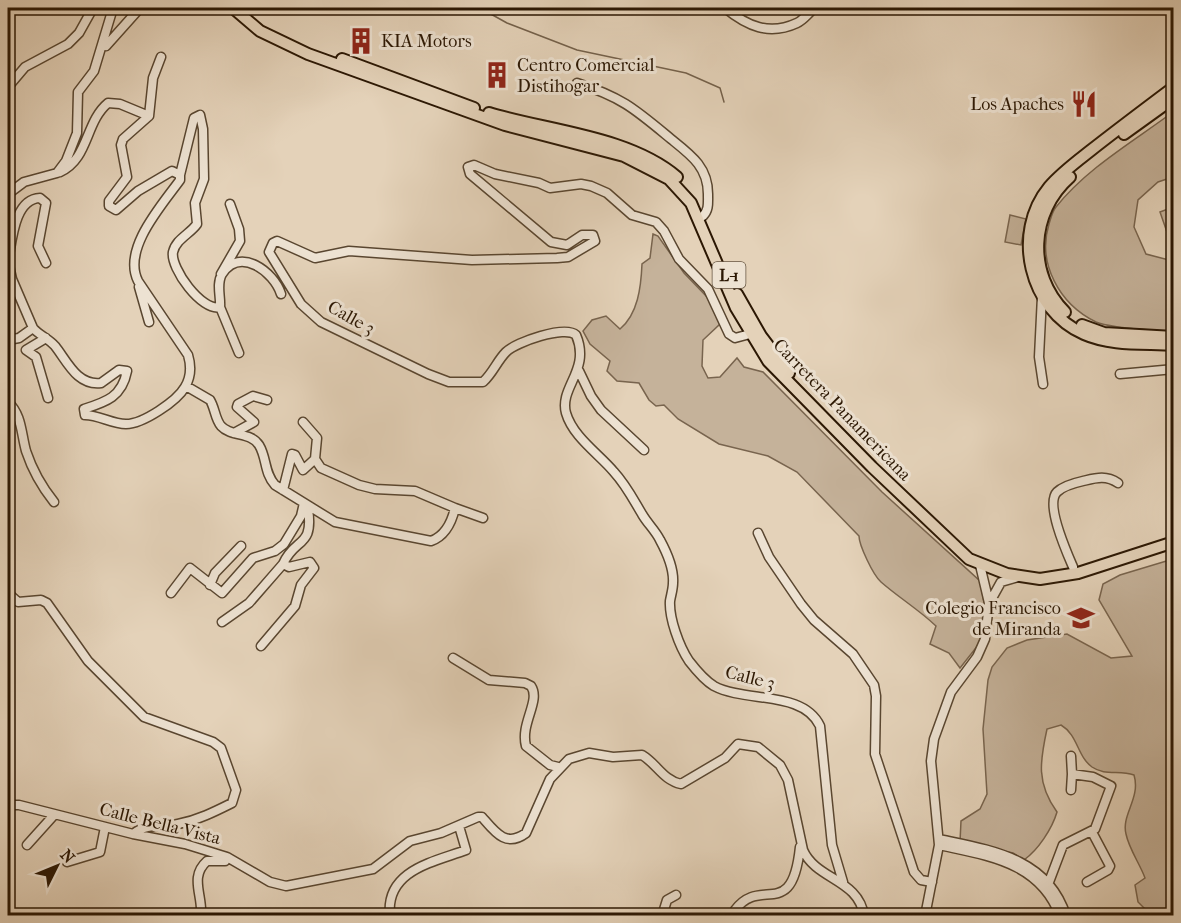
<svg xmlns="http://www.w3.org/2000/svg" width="1181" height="923" font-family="'IM FELL French Canon',serif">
	<rect width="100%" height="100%" fill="#e4d2b9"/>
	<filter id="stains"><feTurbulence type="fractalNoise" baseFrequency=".00333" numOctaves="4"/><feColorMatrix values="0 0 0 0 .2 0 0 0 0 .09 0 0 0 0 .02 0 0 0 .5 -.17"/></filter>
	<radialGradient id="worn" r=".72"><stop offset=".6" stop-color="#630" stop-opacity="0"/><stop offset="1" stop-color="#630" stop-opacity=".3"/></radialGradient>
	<path fill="#c5b29a" stroke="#78644e" stroke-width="1.5" d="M1173,112V177L1158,182L1138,200L1134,227L1146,254L1173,261V332C1155,330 1112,329 1096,322C1059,304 1037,263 1049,224C1051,218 1052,212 1056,207C1087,168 1134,141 1173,112Z
		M1173,207V233L1168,235L1160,212Z
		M1010,215L1026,219L1021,245L1005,242Z
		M653,234L658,236L684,273L709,299L720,324L703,340L702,366L708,378L720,377L737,358L744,367L763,372L882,492L980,581L985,607L979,644L960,668L949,653L930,644L936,626C918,609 898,597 881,582C873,575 859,545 859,536L797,472L768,456L719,444L678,419L664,405L656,406L649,400L639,383L617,381L607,371L610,361L590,344L583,331L592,320L606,316L620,329C638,314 641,287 642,264L650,258Z
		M1173,559V915H1151L1138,902L1135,885L1145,878C1140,864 1129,849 1126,834C1121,815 1141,798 1134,775C1119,770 1105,776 1092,767C1077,756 1078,735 1061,725L1047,729C1040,761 1036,783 1057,812C1052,829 1038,850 1024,860L1013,853L960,842L961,821L980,809L987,794L983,729L988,680L992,667L1007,648L1027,640L1067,634L1111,658L1132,656L1099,600L1103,584L1120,575Z"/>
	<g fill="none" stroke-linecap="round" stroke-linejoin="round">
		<path stroke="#74614b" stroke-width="1.5" d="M480,8L507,23L577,50L686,73L720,88L724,102"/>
		<defs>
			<path id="minor" d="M725,8C747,26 769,36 797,23C804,20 809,12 815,8
				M106,46L140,8
				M577,83C622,97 636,110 671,139C691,155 708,167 708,194C708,203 709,210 703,216
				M8,87L25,67L68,44L79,33L93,8
				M60,172C89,159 85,122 108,103L120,104L149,116
				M180,175L194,118L200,115L203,129L204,179L195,203L197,224C190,234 176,239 173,252C170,268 202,312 220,307C221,297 216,284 222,274C240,246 274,272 281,294
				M8,194L24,182L57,173L66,161L77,133L78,92L94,71L113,8
				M8,261C12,241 14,199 40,198L46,203L38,246L46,263
				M8,261L12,279L33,328L19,338L8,340
				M221,274L240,241L239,229L230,204
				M139,287L149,322
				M1042,296L1039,357L1043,384
				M220,307L239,353
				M33,328C39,335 49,339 55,346C67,361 77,386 101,383L119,370L127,371C122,397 106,402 84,409L85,415C99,415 112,424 126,424C143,424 177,401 185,387C191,377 191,365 188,355L138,281C122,249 162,205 180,180V175L172,171L138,191L116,210L109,206V201L127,177L121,145L123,139L149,116L153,78L161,57
				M750,334L735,338L729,334L708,289L679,259L664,231L656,222L632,215L607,193L591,186L581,184L550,188L539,183L495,174L474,165L468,167L470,174L551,242L567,245L582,235H593L595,241L568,257L557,258L472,260L349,251L315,258L277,241L273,243L269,252L301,304L321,322L428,374L449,382H483C493,373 497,361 506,352C516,342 565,325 576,335C591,370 559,387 566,413C573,437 599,454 614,472C626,485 633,499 642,514C647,523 655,530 660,540C666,551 674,569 673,583C673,589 671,595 670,601C669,618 679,646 689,661C696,670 704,680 714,686C746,703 803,690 820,726L832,845L843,882
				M46,338L26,350L36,357L48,398
				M579,371L591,396L601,410L644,450
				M1120,374L1174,369
				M186,386L210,400C215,408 215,419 221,426C231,437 251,432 259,445C267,458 264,473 275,485L335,522L431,541C445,536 452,521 455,508L415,491L375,489L359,485L321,468L315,459L317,438L303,422
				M8,402C22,415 21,433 26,451C32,469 42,487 54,502
				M234,433L254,422L237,407L238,404L253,396L267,400
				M283,490L292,454L295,455L303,470L315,459
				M455,508L483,518
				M758,533L769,557L801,604L814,620L853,654L874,685L876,696L875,754L914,872L921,880L932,882
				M1073,567C1067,553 1045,504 1057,492C1063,486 1074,483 1083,481C1096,478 1106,475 1118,483
				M210,585L215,573L241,546
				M8,593L18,602L41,600L47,603L88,661L144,717L213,742L221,748L236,790L232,803C214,812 198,820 178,824C163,827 146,823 133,834
				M171,593L190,568L222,593L253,558L275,551L284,544L301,516L304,503
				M991,600L1001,582L1018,577
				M222,622L249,603L283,564
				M261,646L295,606L301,585L314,568L310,562L289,567L283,564C295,537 314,548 308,509L304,505
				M453,658L489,680L525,683L531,686C541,701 520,723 526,746L550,765L558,767
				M1071,790L1072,774
				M8,805H19L133,834L185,844L227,857L270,882L286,886L373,869L410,841L441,833L478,817H482C495,832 506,848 526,833L550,779L569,759L589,753L613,757L642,755C657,764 663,780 681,784L725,758L738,744L758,747L780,765L788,780L803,850C816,880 859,879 864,916
				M939,839C991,850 1048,858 1066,916
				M27,845L54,815
				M939,845C988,856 1040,862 1060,916
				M67,862L100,852L105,827
				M1049,882L1063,845L1095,829L1111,786L1093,777L1072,774L1071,756
				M1087,882L1108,870L1110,866L1092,832
				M201,916C203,895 189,877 207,861H225
				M390,916C385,870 434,862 466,850L459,826
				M662,916L667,900L676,895
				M736,916L735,910C761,875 792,923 800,847
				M925,916L939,845L931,761L934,739L951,692L977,657L985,639L989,603L980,565"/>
			<path id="major" d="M233,8L260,31L308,54L505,125L624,156L669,179L691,203L736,308L768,361L872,467L969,559L1007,574L1040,579L1078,573L1174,542
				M342,59L474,108
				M1174,87C1146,108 1118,129 1090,151C1076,162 1061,173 1049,187C1011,233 1029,310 1084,334C1111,346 1144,343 1174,345
				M489,113C548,131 629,136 677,177
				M1124,134L1174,98
				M737,294L761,336L789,373
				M1065,312C1027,274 1030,212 1070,177
				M1082,325L1104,333L1174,337"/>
		</defs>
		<use href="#minor" stroke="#594630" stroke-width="11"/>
		<use href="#major" stroke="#2b1703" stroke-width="14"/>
		<use href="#minor" stroke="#ede2d2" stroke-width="8"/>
		<use href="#major" stroke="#e4d2b9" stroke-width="10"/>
	</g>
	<defs>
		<symbol id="building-bare" viewBox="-9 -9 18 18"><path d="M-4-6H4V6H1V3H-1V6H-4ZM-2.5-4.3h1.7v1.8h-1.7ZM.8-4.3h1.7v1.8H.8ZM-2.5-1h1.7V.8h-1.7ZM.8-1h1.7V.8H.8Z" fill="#8f2418" stroke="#ede2d2" stroke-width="2.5" paint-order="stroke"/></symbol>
		<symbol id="restaurant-bare" viewBox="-9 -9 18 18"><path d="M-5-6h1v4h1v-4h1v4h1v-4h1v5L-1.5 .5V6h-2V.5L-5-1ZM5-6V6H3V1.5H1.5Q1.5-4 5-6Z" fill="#8f2418" stroke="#ede2d2" stroke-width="2.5" paint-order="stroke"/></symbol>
		<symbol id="school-bare" viewBox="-9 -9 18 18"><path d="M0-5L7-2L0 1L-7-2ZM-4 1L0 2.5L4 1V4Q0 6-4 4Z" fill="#8f2418" stroke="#ede2d2" stroke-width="2.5" paint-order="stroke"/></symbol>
	</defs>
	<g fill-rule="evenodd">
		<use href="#building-bare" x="342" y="22" width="38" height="38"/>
		<use href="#building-bare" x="478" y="56" width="38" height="38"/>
		<use href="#restaurant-bare" x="1065" y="85" width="38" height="38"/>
		<use href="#school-bare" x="1062" y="599" width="38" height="38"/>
	</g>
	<g text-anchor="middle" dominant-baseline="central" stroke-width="6" stroke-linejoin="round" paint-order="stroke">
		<rect fill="#ede2d2" stroke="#655441" stroke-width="1.5" x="712.5" y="262" width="33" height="26" rx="4.5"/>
		<g font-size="16" font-weight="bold" fill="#2b1703">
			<text x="729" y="275">L-1</text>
		</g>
		<g font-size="18" fill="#2b1703" stroke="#ede2d2" text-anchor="start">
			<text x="381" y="41">KIA Motors</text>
			<text x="517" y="65">Centro Comercial<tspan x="517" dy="21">Distihogar</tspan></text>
			<text x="1064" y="104" text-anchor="end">Los Apaches</text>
			<text x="1061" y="608" text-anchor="end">Colegio Francisco<tspan x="1061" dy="21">de Miranda</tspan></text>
		</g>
		<g font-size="18" fill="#2b1703" stroke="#ede2d2">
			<text transform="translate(351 318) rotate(29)">Calle 3</text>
			<text transform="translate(842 410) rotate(46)">Carretera Panamericana</text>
			<text transform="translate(750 678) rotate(14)">Calle 3</text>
			<text transform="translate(160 824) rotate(14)">Calle Bella Vista</text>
		</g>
	</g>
	<rect width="1181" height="923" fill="none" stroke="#e4d2b9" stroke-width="30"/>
	<rect x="9" y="9" width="1163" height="905" fill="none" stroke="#2b1703" stroke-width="3"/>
	<rect x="15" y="15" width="1151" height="893" fill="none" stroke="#2b1703" stroke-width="1.5"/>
	<g transform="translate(57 866) rotate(47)" stroke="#ede2d2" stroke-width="4.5" paint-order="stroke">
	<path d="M0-4.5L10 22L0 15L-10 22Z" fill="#2b1703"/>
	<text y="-9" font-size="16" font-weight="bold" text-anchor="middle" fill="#2b1703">N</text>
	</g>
	<rect width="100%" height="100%" filter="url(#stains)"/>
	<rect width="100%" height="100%" fill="url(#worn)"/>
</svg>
